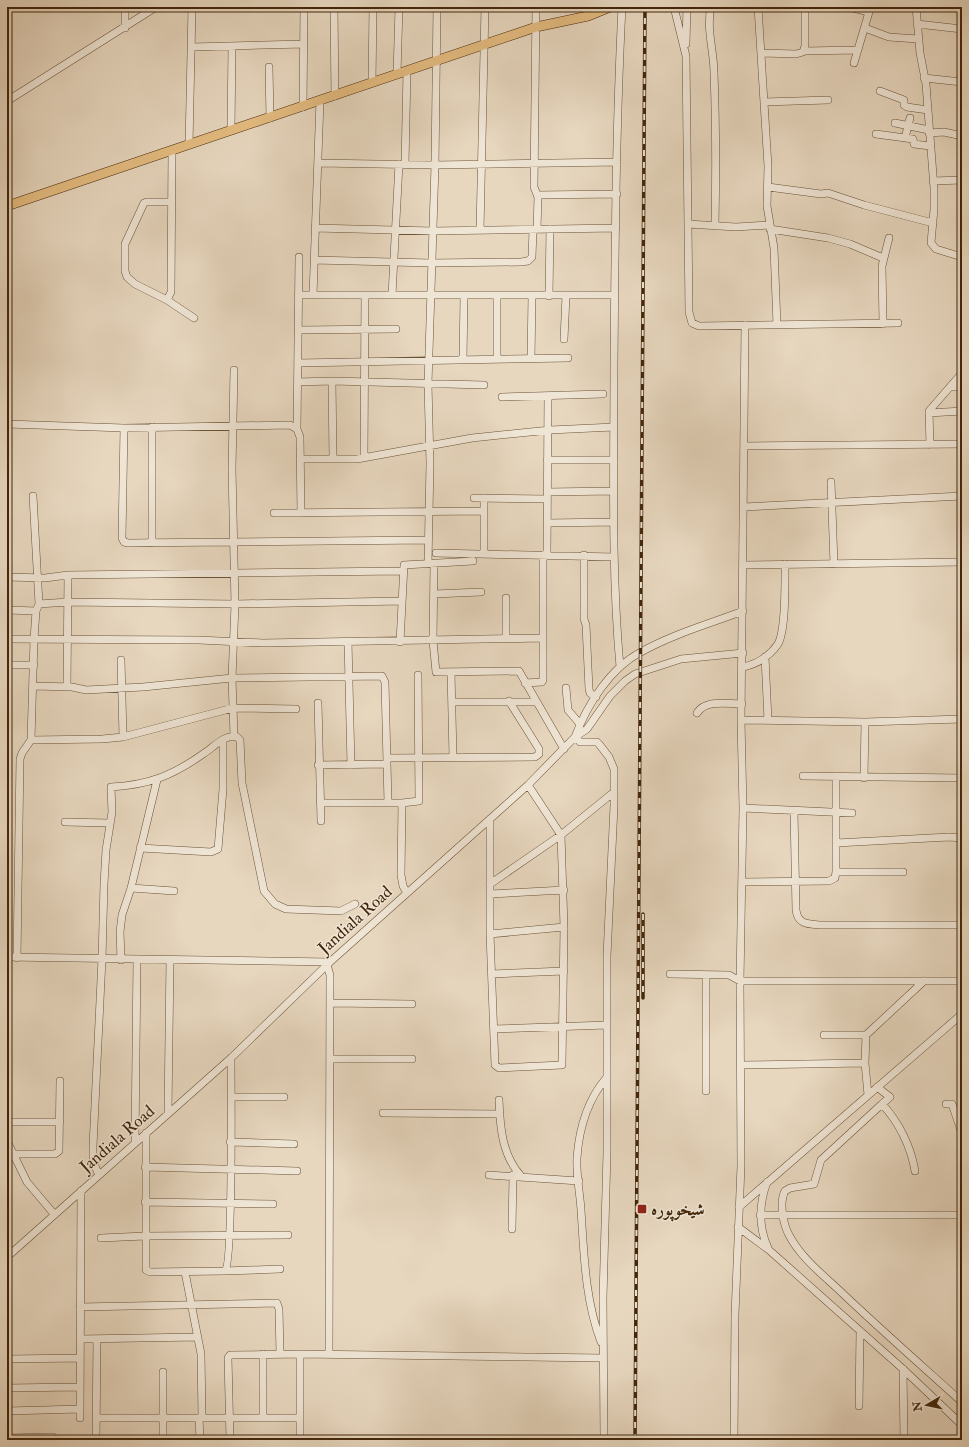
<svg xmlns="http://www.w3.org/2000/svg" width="969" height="1447" font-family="'IM FELL Double Pica',Amiri,serif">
	<rect width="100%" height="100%" fill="#e7d7bf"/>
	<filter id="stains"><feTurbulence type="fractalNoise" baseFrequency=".005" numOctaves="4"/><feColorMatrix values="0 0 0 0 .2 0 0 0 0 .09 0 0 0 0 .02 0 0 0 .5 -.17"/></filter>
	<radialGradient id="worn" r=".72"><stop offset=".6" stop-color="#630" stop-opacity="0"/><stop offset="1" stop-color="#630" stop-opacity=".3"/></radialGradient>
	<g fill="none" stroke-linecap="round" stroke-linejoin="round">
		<defs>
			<path id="minor" d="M125,7V28
				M334,7L335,96
				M536,7L534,187L538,197L537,229
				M674,7L686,56L689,312L692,323L699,326L898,323
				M711,7C706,29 714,51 714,73C716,124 716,175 715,226
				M758,7L768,166L767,206L774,248L777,325
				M849,7L869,12
				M916,7L920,53L926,84L934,188V209L931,243L936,249L962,257
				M917,24L962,29
				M865,28L889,37L918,39
				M686,44L687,7
				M192,47L304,44
				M804,51L858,50
				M761,53L796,54L803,52L805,46V7
				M854,63L869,12L868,7
				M269,67L270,118
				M397,74L399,7
				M924,78L962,82
				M372,83L373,7
				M880,91L904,100V105L907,107L928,110
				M7,101L156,7
				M764,102L828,100
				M303,107L304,7
				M895,123L929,130
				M231,130L232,46
				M929,133L944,132L962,136
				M876,134L913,139L914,144L930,146
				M905,138L910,118
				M189,145L192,7
				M318,163L435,165L617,162
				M405,164L407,71
				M962,180V198
				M933,181L962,180
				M768,187L821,194L828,193L864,205L933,223
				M537,195L617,194
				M171,202H147L144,203L125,244V271L127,277L135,284L167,300L194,318
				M688,224L736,227L769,225
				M315,228L433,231L616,228
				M770,229L828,238L850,244L883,258
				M480,230L485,7
				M314,260L431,263L521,262L528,261L532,257L533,230
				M298,295H615
				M313,295L320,101
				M392,295L399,164
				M549,296L550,229
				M167,300L171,292L172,151
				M883,324L882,266L889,238
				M299,330L396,329
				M564,339L566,296
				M497,359V296
				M531,359L532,296
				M463,360L464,296
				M298,363L568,358
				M332,381L333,459
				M298,382L332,381L484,385
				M950,387H962
				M502,397L603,394
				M929,413L962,411
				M7,424L124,428L290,425L297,429L300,437L301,513
				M152,427V543
				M124,428L122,538L124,542L128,543L428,540
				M297,429L299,257
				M930,445L929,411L962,373
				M745,446L962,444
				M364,457L365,295
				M300,459H357L472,438L550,430L614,427
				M547,460H614
				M831,482L834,564
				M547,492L614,491
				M474,498L547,499
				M744,507L962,496
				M274,513L484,511
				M547,523L614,522
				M436,553L614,557
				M484,554V498
				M547,555L548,396
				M584,555V619L586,625L589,689L590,693L596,697
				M428,564L430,463L428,384L435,165L437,7
				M434,564L433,641L436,672L519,671L564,749
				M743,565L962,562
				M7,577L45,578L68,575L402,571
				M434,594L481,592
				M506,598V639
				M39,604L68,602L235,604L402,601
				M7,610L36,611
				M7,639L199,640L263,643L543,638
				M348,641L351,765
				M400,642L404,565L473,561
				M765,657L768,720
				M121,660L123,737
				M7,665H34
				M620,667C611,567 614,466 614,365C615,246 616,126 622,7
				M743,667C757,664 769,657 778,644C786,630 785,582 785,564
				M451,672L453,757
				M525,683L542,682L543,680V555
				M34,686L72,687L86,690L143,687L232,678L382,676L385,682L388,803
				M67,687L68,575
				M566,688L568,710L580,724
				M452,702H536
				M318,703L321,821
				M697,713C706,699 727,704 742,704
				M741,720L865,722L962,719
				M234,736L232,678L235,604L232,469L234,370
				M575,737L580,742H597L599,744L609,757L614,769V806L607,956V1153L603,1298L604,1440
				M575,737C587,705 610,668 641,652C673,634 709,624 743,611
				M31,740L102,739L123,737L233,708L296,709
				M387,758L535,757L539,754V749L509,701
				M318,765L387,764
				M803,776L962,778
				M864,778L865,722
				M320,803H402L419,801L418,675
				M402,803L401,875L403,886L407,893
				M743,808L852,813
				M794,811L796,910C798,925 808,924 821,925H962
				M490,819V934L495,1065L499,1068L562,1065L564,927L561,835L528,785
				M65,822L109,823
				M836,843L949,837L962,838
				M140,848L211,852L218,849L223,789V740
				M836,872H903
				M742,882L829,881L835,878L836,872V776
				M490,884L561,835L614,792
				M131,888L174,891
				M490,894L564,890
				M490,934L564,927
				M7,957L330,962
				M17,958L20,759L22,753L31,740L34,639L36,611L39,604L33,496
				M121,960L120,932L122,915L131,888L157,780
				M327,965L330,975L329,1354
				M492,974L564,971
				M670,974L729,975L740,981H962
				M330,1003L412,1004
				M494,1029L607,1025
				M824,1035H866
				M330,1059H412
				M741,1065L865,1063
				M877,1087L890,1097L882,1104C899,1122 911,1147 915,1171
				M706,1091V975
				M868,1095L865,1063L866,1035L924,981
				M231,1097H284
				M499,1100C500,1127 502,1155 521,1176
				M882,1104L821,1160L814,1184L790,1188L785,1191C779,1202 783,1224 789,1235C801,1258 822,1274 840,1291C880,1329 921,1365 962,1402
				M946,1104H952L962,1133
				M168,1113L170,960
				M383,1113L500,1114
				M7,1122H60
				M146,1133V1270L150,1272L225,1271C233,1263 231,1084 231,1058
				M7,1141L27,1182L54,1214
				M230,1142L294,1144
				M135,1143L137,960
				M14,1154H55L59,1151L60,1081
				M145,1167L297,1171
				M99,1175L93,1162V1146L102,959L104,884L106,850L112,812L111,787C148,785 172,776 203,754C213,748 224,734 237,737L240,740L242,783L264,891L275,904L286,909L341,911L355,904
				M489,1175L579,1181
				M767,1182C759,1204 758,1226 768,1248
				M145,1202L273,1204
				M739,1207L962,1014
				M760,1215H962
				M738,1227L769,1250L903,1369L962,1425
				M512,1229L513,1175
				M101,1238L145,1236L288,1235
				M7,1257L231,1058L330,962L528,785L575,737L587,729L610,696L625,681L635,674L681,659L743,653
				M225,1271L280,1269
				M185,1272L201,1354L202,1418
				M80,1307L277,1303L279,1309L280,1354
				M80,1339L198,1337
				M601,1342C585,1300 584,1254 581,1210C580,1193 576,1175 577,1158C579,1129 588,1099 607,1077
				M300,1354V1440
				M7,1359L80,1358
				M903,1369L904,1440
				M7,1388L79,1387
				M859,1406L860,1331
				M7,1411L80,1409
				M80,1418L81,1191
				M97,1418H300
				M199,1418L200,1440
				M263,1418V1354
				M7,1438L49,1437H53L54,1440
				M96,1440L97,1339
				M163,1440V1372
				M230,1440L228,1358L230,1355L300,1354L603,1358
				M734,1440L735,1315L741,1166L740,981L743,808L741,720L745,325"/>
			<path id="major" d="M7,206L536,27L588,16L610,7"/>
		</defs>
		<use href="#minor" stroke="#6b5237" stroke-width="8"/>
		<use href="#major" stroke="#42260a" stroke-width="10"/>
		<use href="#minor" stroke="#efe5d5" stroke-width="7"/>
		<use href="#major" stroke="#e4bc80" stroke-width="9"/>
		<defs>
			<path id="rail" d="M643,914V998
				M635,1440L645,7"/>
		</defs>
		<use href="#rail" stroke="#42260a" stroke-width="3.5"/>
		<use href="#rail" stroke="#efe5d5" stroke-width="2" stroke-dasharray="6" stroke-linecap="butt"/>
	</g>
	<rect fill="#8f2418" stroke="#efe5d5" stroke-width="1.5" x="637" y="1204" width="10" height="10" rx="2"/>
	<g text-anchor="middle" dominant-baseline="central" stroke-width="3" stroke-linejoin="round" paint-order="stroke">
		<g font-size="17" fill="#42260a" stroke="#efe5d5">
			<text transform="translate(355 920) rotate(-42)">Jandiala Road</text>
			<text transform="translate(117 1139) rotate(-41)">Jandiala Road</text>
		</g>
		<g font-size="17" font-weight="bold" fill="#42260a" stroke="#efe5d5" text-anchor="start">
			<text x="651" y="1209">شیخوپورہ</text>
		</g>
	</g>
	<rect width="969" height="1447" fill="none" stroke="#e7d7bf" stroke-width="24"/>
	<rect x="8" y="8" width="953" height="1431" fill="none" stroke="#42260a" stroke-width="2"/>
	<rect x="12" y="12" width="945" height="1423" fill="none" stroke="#42260a"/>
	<g transform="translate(927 1405) rotate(261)" stroke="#efe5d5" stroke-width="3" paint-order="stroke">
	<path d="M0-3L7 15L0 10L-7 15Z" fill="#42260a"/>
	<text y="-6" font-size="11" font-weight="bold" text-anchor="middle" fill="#42260a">N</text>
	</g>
	<rect width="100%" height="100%" filter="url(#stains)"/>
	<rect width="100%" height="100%" fill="url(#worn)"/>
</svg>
